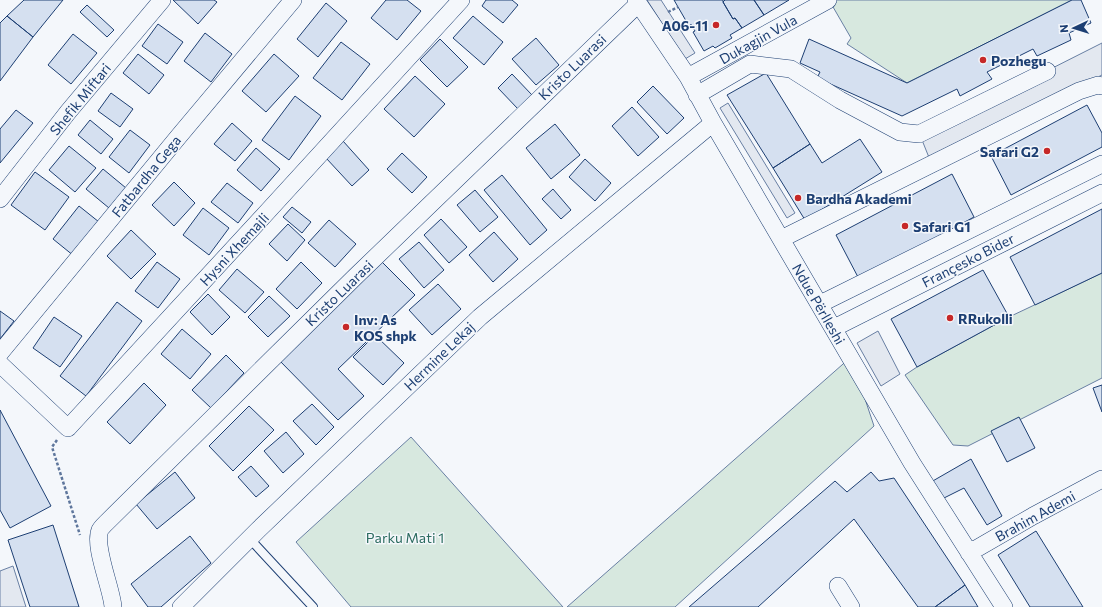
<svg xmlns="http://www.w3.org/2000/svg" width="1102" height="607" font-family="Commissioner,sans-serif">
	<rect width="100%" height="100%" fill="#f4f7fb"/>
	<path fill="#d7e8df" stroke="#687fa3" d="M829,0H1072L907,83L847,44L851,38Z
		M1102,273V378L968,446L953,445L905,375L917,367L1009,317Z
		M851,357L874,426L675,607H567Z
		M411,437L563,607H351L296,542Z"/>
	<path fill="#e3e8f0" stroke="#687fa3" d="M647,0H661L695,53L685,59Z
		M1102,43V75L930,160L920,135Z
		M728,103L795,213L787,218L720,108Z
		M878,331L900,374L881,386L857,343Z
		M13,566L26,607H0V571Z"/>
	<path fill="#d5e0f0" stroke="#1d3f73" d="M24,0H63L33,37L7,16Z
		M173,0H214L217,2L198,24Z
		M386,0H407L421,11L397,40L371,18Z
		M486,0H512L518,5L503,23L482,6Z
		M674,0H723V2L733,19L735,18L742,28L730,35L732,38L715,48L713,46L704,51L693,32L695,31L691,24L689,26Z
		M725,0H754L764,15L742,28L735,18L733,19L723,2Z
		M754,0H789L764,15Z
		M1072,0H1081L1091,23L1069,33L1071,40L1037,56L1033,49L987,72L992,79L960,96L957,89L902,116L817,78L820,72L800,63L809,39L907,83Z
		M326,3L347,21L318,57L297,39Z
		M87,5L114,30L107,37L80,12Z
		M7,16L33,37L0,81V23Z
		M473,16L503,42L484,65L453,38Z
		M158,24L183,42L167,64L142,46Z
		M205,33L232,54L211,82L184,61Z
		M73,34L97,53L71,84L48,65Z
		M536,38L559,65L536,85L512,59Z
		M440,39L468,67L447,87L420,60Z
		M341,42L370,64L342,100L313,78Z
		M138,54L164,75L149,94L123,73Z
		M274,54L299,76L266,112L242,91Z
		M766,73L810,144L773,168L727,95Z
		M512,74L532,95L518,109L498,88Z
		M415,76L445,104L414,137L384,109Z
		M653,86L684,118L667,134L637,102Z
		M111,93L133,109L120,127L98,111Z
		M295,96L321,116L289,160L262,140Z
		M1087,105L1102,133V147L1011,195L991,156Z
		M632,107L659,137L638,156L612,126Z
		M16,110L33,123L0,163V129Z
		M90,120L113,139L101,154L78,135Z
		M232,123L252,141L235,161L214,144Z
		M555,124L580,155L551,179L526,148Z
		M130,130L150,145L129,173L109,157Z
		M860,139L882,172L805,220L773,168L810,144L822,163Z
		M343,141L369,170L352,186L326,158Z
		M69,146L96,168L75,192L49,170Z
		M256,148L280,169L261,191L237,170Z
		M402,153L427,177L412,193L387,169Z
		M585,159L611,183L595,201L569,177Z
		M103,169L126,188L109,208L86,189Z
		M35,172L69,197L45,230L11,205Z
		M952,174L974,217L859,279L836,235Z
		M502,175L547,230L530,245L484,190Z
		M174,182L195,203L174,226L152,205Z
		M227,183L253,203L238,223L211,202Z
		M553,189L571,210L561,219L542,199Z
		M475,190L498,217L480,232L457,205Z
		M79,206L99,222L74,256L53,239Z
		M292,207L311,222L302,233L283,217Z
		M203,208L229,228L209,255L183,235Z
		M1102,209V273L1035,305L1010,257Z
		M441,219L467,247L449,263L424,235Z
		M329,220L356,244L335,267L308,243Z
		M288,224L305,240L287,261L269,244Z
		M131,230L156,254L131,279L107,256Z
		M494,232L518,259L493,282L469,255Z
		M419,242L444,270L424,288L399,259Z
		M379,259L415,295L338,369L364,396L338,420L277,358Z
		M157,262L180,279L158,308L135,291Z
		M301,262L322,283L297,309L276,289Z
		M237,269L264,292L245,313L219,290Z
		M983,270L1009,317L917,367L891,319Z
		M438,284L461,309L432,335L409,310Z
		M208,294L230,317L212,335L190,312Z
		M269,296L290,316L268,337L248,317Z
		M117,302L142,321L86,396L60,376Z
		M0,311L14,321L0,339Z
		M54,317L82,336L60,367L33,348Z
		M182,329L211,354L190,379L161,354Z
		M375,335L404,363L383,385L353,357Z
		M226,355L244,373L211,408L192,390Z
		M144,383L166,405L130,444L107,422Z
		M1102,385V412L1093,388Z
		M312,404L334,427L316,445L293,421Z
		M249,406L274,430L233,471L209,446Z
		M0,410L51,506L10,528L0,510Z
		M1019,417L1035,448L1007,462L991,431Z
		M286,432L304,454L283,473L264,451Z
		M971,459L1002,516L987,525L964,488L942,499L931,482Z
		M251,466L269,486L256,497L238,477Z
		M175,472L195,498L157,529L136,504Z
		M871,472L879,481L894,478L965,585L935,607H918L854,519L758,607H689L835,481L847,492Z
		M53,525L79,607H30L8,540Z
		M1036,531L1083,607H1030L998,555Z
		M190,536L211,563L161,607H148L131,584Z
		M965,585L978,607H935Z"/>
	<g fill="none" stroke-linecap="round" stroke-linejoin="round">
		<defs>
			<path id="lane" d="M250,539L313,607"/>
			<path id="street" d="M636,0L688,77L713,123L912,463L1004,607
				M688,77L828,0
				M697,95L750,64L791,69L840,100L900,132L919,134L1047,71
				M0,199L68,112L162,0
				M781,239L1079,91L1098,85L1102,86
				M820,304L1102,164
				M834,328L1102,193
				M0,353L179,136L293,0
				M0,364L68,428L268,211L461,0
				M969,553L1033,516L1102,479
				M838,586L851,607
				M113,607C112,589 93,546 100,530C101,528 104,525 106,523L356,276L638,4
				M181,607L258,530L480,317L713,123"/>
		</defs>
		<use href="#lane" stroke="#1d3f73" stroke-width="10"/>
		<use href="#street" stroke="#1d3f73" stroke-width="18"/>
		<path stroke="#5e769c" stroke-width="2.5" stroke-dasharray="3 2" stroke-linecap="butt" d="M668,12L678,7
			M57,440L52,447L80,535"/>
		<use href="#lane" stroke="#f4f7fb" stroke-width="8"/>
		<use href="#street" stroke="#f4f7fb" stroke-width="17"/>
	</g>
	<g fill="#c62828" stroke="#f4f7fb" stroke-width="1.5">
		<circle cx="716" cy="25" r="4"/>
		<circle cx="983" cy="60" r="4"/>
		<circle cx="1047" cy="151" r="4"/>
		<circle cx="798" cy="198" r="4"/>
		<circle cx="905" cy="226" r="4"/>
		<circle cx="950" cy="318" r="4"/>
		<circle cx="346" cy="327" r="4"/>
	</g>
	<g text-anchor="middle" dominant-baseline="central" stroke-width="3" stroke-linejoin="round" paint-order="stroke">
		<g font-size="14" font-weight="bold" fill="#1d3f73" stroke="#f4f7fb" text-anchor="start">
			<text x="708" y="25" text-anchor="end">A06-11</text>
			<text x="991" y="60">Pozhegu</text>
			<text x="1039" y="151" text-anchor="end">Safari G2</text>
			<text x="806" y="198">Bardha Akademi</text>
			<text x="913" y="226">Safari G1</text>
			<text x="958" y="318">RRukolli</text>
			<text x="354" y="319">Inv: As<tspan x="354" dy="16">KOS shpk</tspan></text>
		</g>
		<g font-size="14" fill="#1d3f73" stroke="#f4f7fb">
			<text transform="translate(758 39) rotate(-29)">Dukagjin Vula</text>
			<text transform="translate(572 67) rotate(-44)">Kristo Luarasi</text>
			<text transform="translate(80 99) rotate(-51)">Shefik Miftari</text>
			<text transform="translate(146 176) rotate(-51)">Fatbardha Gega</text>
			<text transform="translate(234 249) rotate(-47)">Hysni Xhemajli</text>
			<text transform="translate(968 260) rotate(-27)">Françesko Bider</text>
			<text transform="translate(339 293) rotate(-44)">Kristo Luarasi</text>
			<text transform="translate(819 304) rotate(60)">Ndue Përlleshi</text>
			<text transform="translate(439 356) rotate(-44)">Hermine Lekaj</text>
			<text transform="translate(1035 516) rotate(-29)">Brahim Ademi</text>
		</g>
		<g font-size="14" fill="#2c6c60" stroke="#f4f7fb">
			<text x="405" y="537">Parku Mati 1</text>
		</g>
	</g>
	<g transform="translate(1074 28) rotate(266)" stroke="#f4f7fb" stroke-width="3" paint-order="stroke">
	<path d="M0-3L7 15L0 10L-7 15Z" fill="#1d3f73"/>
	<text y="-6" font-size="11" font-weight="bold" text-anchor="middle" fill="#1d3f73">N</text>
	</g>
</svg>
